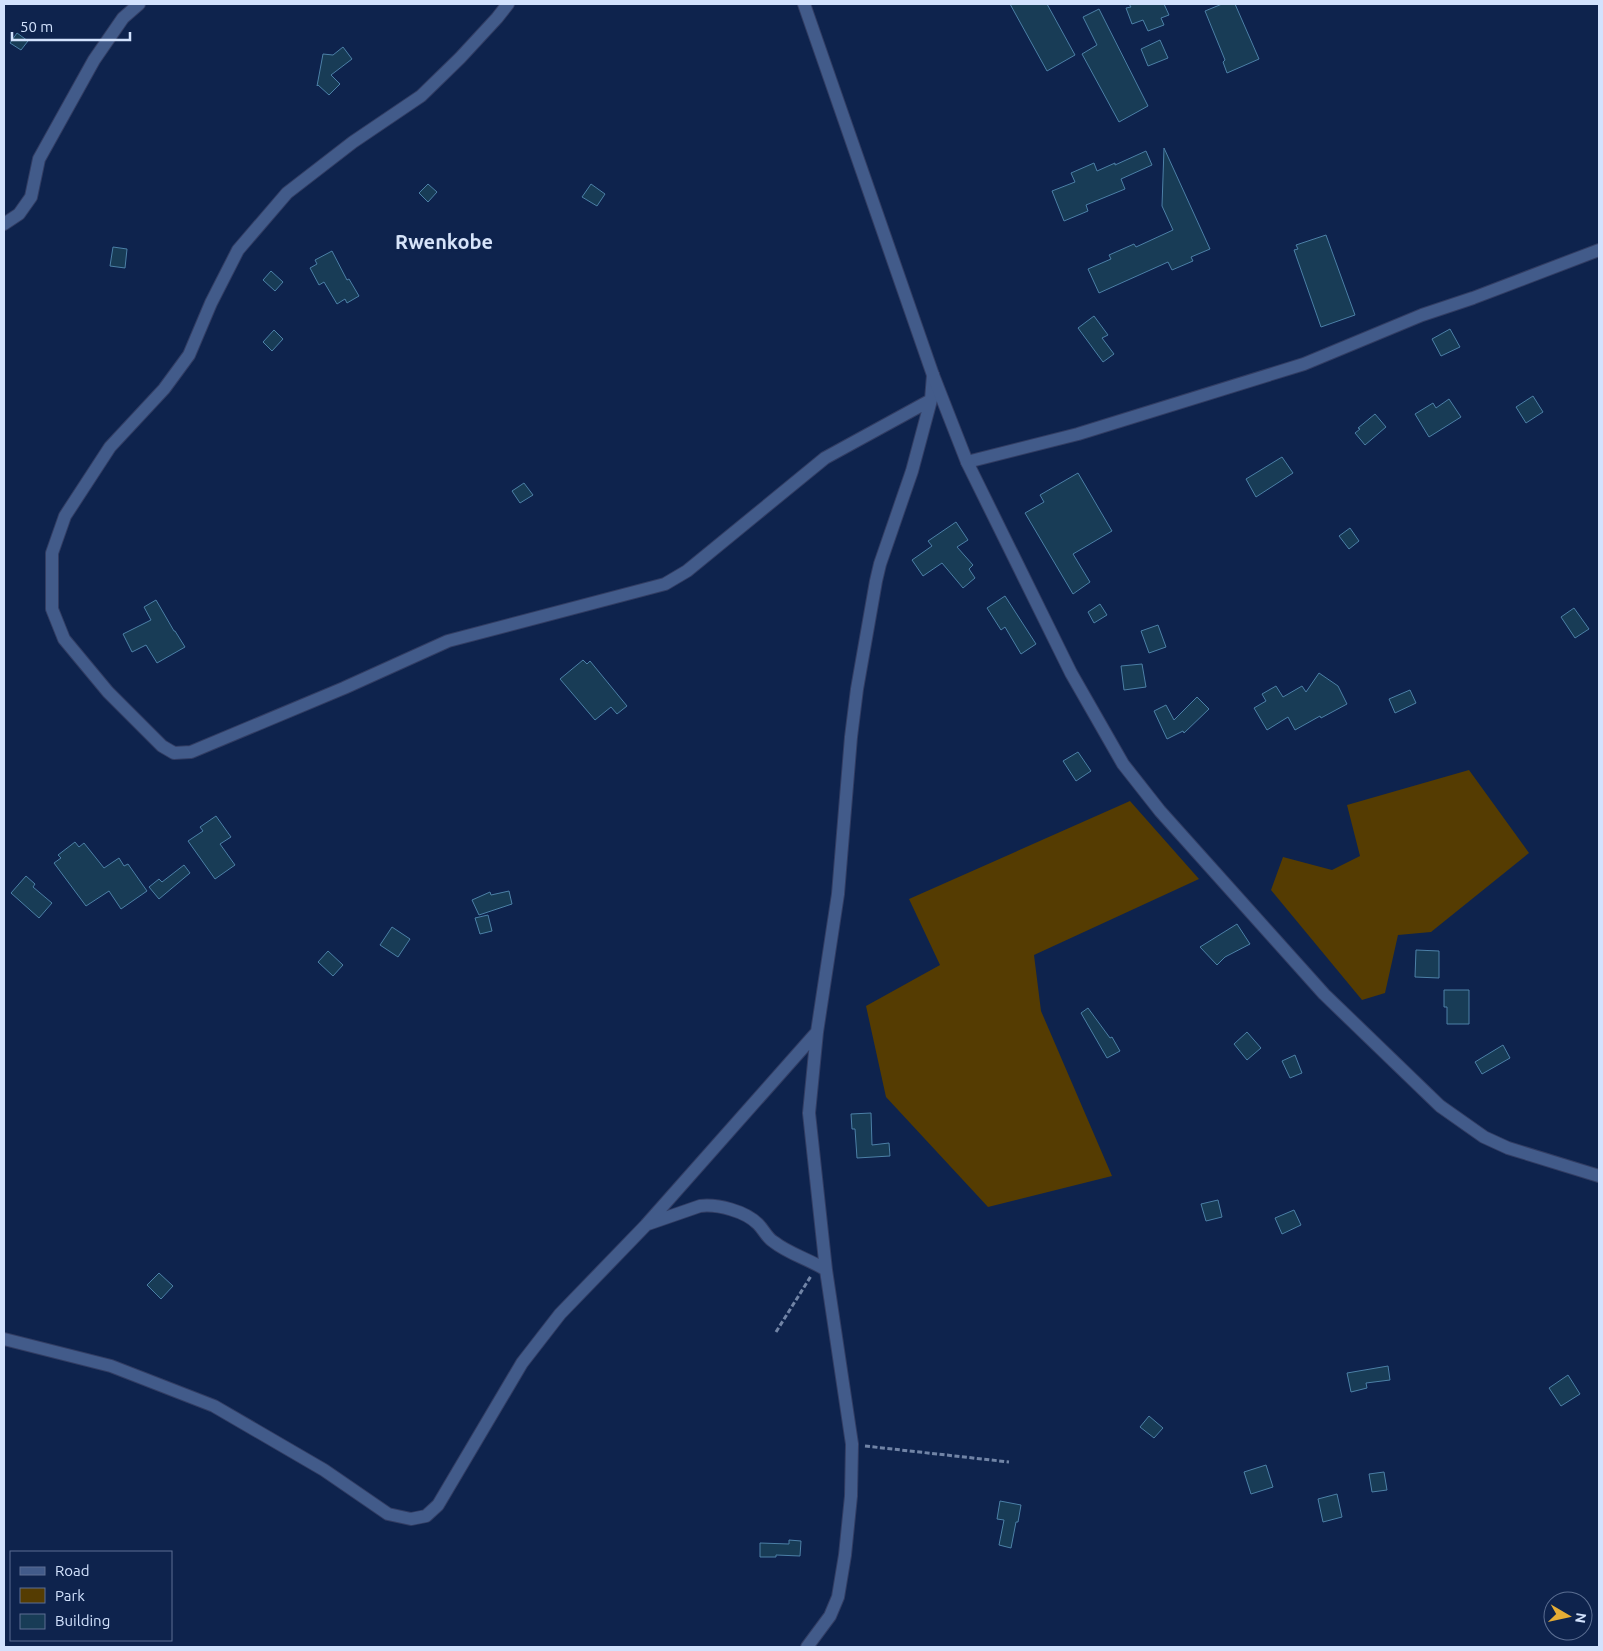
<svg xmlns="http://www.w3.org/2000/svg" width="1603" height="1651" font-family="Ubuntu,sans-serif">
	<rect width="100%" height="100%" fill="#0e234d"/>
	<path fill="#553c02" d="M1469,770L1529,853L1431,932L1398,935L1385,993L1362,1000L1271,890L1283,857L1332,870L1360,856L1347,805Z
		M1130,801L1199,879L1034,955L1041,1011L1112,1176L988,1207L886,1097L866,1006L940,965L909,899Z"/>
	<path fill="#183c56" stroke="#4c80a7" d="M1010,4H1047L1075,55L1047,71Z
		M1129,4H1164L1169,15L1161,18L1164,25L1148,31L1143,20L1132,24L1126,8L1131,7Z
		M1222,4H1235L1259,59L1227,73L1223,62L1225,60L1205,11Z
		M1099,9L1148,106L1119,122L1082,54L1097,45L1083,17Z
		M17,33L28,41L21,50L10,43Z
		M1160,40L1168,58L1148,66L1141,49Z
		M343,47L352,59L331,75L340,84L329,95L318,85L317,86L323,54L333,55Z
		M1164,148L1210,249L1191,257L1193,261L1172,270L1168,262L1099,293L1088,269L1111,259L1109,255L1134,244L1136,247L1173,230L1162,206Z
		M1146,151L1152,165L1121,179L1125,189L1086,205L1088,211L1064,221L1052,191L1075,182L1071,173L1094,163L1097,171L1115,163V165Z
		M428,184L437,192L428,202L419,193Z
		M591,184L605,194L597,206L582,197Z
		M1326,235L1355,315L1321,327L1294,250L1298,249L1296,245Z
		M113,247L127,249L125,268L110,266Z
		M332,251L347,280L349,279L359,296L347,303L345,299L337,304L324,282L319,285L310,268L317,264L315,260Z
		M271,271L283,282L275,291L263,280Z
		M1094,316L1108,335L1102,338L1114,354L1103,362L1078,328Z
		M1450,329L1460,347L1441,356L1432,339Z
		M274,330L283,339L272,351L263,342Z
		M1533,396L1543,412L1526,423L1516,407Z
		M1449,399L1461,417L1429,437L1415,414L1433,403L1436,408Z
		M1375,414L1386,427L1365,445L1355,433L1360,429L1358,428Z
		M1282,457L1293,473L1256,497L1246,479Z
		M1078,473L1112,531L1073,554L1090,582L1073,594L1025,513L1044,502L1040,495Z
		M524,483L533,495L520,503L512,491Z
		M956,522L968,540L957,547L973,565L969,569L975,578L963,588L942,563L923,576L912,560L932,546L928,541Z
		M1350,528L1359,541L1349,549L1339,536Z
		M1005,596L1036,644L1021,654L1005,627L1001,630L987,608Z
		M156,600L174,631H175L185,647L157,663L146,645L132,652L123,634L151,620L144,607Z
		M1100,604L1107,615L1094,623L1088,612Z
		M1574,608L1589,629L1575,638L1561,617Z
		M1158,625L1166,647L1149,653L1141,631Z
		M583,660L587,664L590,661L627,706L617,714L611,707L595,720L560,679Z
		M1142,664L1146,687L1124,690L1121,666Z
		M1319,673L1338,686L1347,704L1321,718L1320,716L1295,730L1288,717L1267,730L1254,708L1266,701L1262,694L1276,686L1283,697L1302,686L1306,692Z
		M1410,690L1416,703L1395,713L1389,699Z
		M1197,697L1209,709L1184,733L1183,731L1167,739L1154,711L1166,705L1174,720Z
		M1078,752L1091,771L1076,781L1063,761Z
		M216,816L231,837L220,844L235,865L215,879L188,841L203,831L200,827Z
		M75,842L79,847L84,843L104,868L119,858L124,866L128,864L147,891L121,909L109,891L86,906L54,863L61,858L58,855Z
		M184,865L190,873L159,899L149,887L159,879L162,882Z
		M26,876L35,884L33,887L52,903L39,918L11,893Z
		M509,891L512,904L479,915L472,900L490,892L491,895Z
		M488,915L492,931L480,934L475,918Z
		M1237,924L1250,944L1225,957L1217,965L1200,947Z
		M392,927L410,939L398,957L380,945Z
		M1416,950L1439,951V978L1415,977Z
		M328,951L343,965L333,976L318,962Z
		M1444,990H1469V1024H1447V1007H1444Z
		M1088,1008L1110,1038L1112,1037L1120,1051L1107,1058L1081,1013Z
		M1247,1032L1261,1048L1247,1060L1234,1044Z
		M1503,1045L1510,1058L1482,1074L1475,1062Z
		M1295,1055L1302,1073L1290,1078L1282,1061Z
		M871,1113L872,1145L889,1143L890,1156L857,1158L855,1129H852L851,1114Z
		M1218,1200L1222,1217L1206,1221L1201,1204Z
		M1294,1210L1301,1225L1282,1234L1275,1218Z
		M159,1273L173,1286L161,1299L147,1285Z
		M1388,1366L1390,1380L1366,1383L1367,1388L1351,1392L1347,1373Z
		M1568,1375L1580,1394L1561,1406L1549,1388Z
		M1149,1416L1163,1428L1154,1438L1140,1427Z
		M1266,1465L1273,1487L1251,1494L1244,1472Z
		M1384,1472L1387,1490L1372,1492L1369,1474Z
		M1337,1494L1342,1517L1323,1522L1318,1499Z
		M1000,1501L1021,1505L1018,1522H1016L1011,1548L999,1545L1004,1520L997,1519Z
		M789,1540L801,1541L800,1556L776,1555V1557H760V1543L789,1544Z"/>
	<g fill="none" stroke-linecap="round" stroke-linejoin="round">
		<defs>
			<path id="minor" d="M508,4L497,18L460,58L421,96L353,142L287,193L238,250L211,303L189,355L164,389L110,447L65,516L52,553V609L64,639L108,692L162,746L174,753L191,752L344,688L448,641L665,584L687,571L825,458L931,400L933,375
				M4,224L19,214L31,197L39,159L94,60L123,18L139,4
				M967,462L1078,434L1304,364L1422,315L1473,298L1599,250
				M648,1224L700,1206C718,1204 745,1211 758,1224C764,1230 767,1238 774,1242C789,1254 809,1259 826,1270
				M4,1339L111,1366L214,1406L324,1470L388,1514L411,1519L426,1516L438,1505L522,1363L560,1314L646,1225L817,1032
				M807,1647L830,1616L838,1597L845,1555L851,1496L852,1444L826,1270L809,1113L817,1032L838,894L851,737L857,689L876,581L880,564L912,471L931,400"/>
			<path id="tertiary" d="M804,4L933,375L967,462L1071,673L1123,764L1160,811L1324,994L1440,1106L1484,1137L1508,1148L1599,1176"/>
		</defs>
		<use href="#minor" stroke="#323d63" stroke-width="14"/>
		<use href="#tertiary" stroke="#323d63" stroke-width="14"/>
		<path stroke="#7184a6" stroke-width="3" stroke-dasharray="5 2.5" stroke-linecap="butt" d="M776,1332L811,1276
			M865,1446L1009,1462"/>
		<use href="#minor" stroke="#425b8a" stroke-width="12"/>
		<use href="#tertiary" stroke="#425b8a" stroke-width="12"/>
	</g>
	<g text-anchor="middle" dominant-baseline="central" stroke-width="4.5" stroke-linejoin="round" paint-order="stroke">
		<g font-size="20" font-weight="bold" fill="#d7e4fa" stroke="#0e234d">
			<text x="444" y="241">Rwenkobe</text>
		</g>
	</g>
	<rect width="1603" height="1651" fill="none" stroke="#d2e2fd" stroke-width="10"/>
	<rect x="10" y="1551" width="162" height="90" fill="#0e234d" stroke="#5c6f93"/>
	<rect x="20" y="1567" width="25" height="8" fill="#425b8a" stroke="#5c6f93"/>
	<text x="55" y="1576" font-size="15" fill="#d2e2fd">Road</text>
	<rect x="20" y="1588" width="25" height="15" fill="#553c02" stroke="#5c6f93"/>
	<text x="55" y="1601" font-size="15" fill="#d2e2fd">Park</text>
	<rect x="20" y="1614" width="25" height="15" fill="#183c56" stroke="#5c6f93"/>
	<text x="55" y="1626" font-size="15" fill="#d2e2fd">Building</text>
	<g transform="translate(1568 1616) rotate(99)"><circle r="24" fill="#0e234d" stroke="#5c6f93"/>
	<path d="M0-4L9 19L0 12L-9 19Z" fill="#e5ad35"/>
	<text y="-8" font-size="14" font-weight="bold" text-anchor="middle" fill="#d2e2fd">N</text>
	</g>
	<path d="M12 32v8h118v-8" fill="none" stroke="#d2e2fd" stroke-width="2.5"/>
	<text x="20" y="32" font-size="15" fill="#d2e2fd" stroke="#0e234d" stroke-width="4" paint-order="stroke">50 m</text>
</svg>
